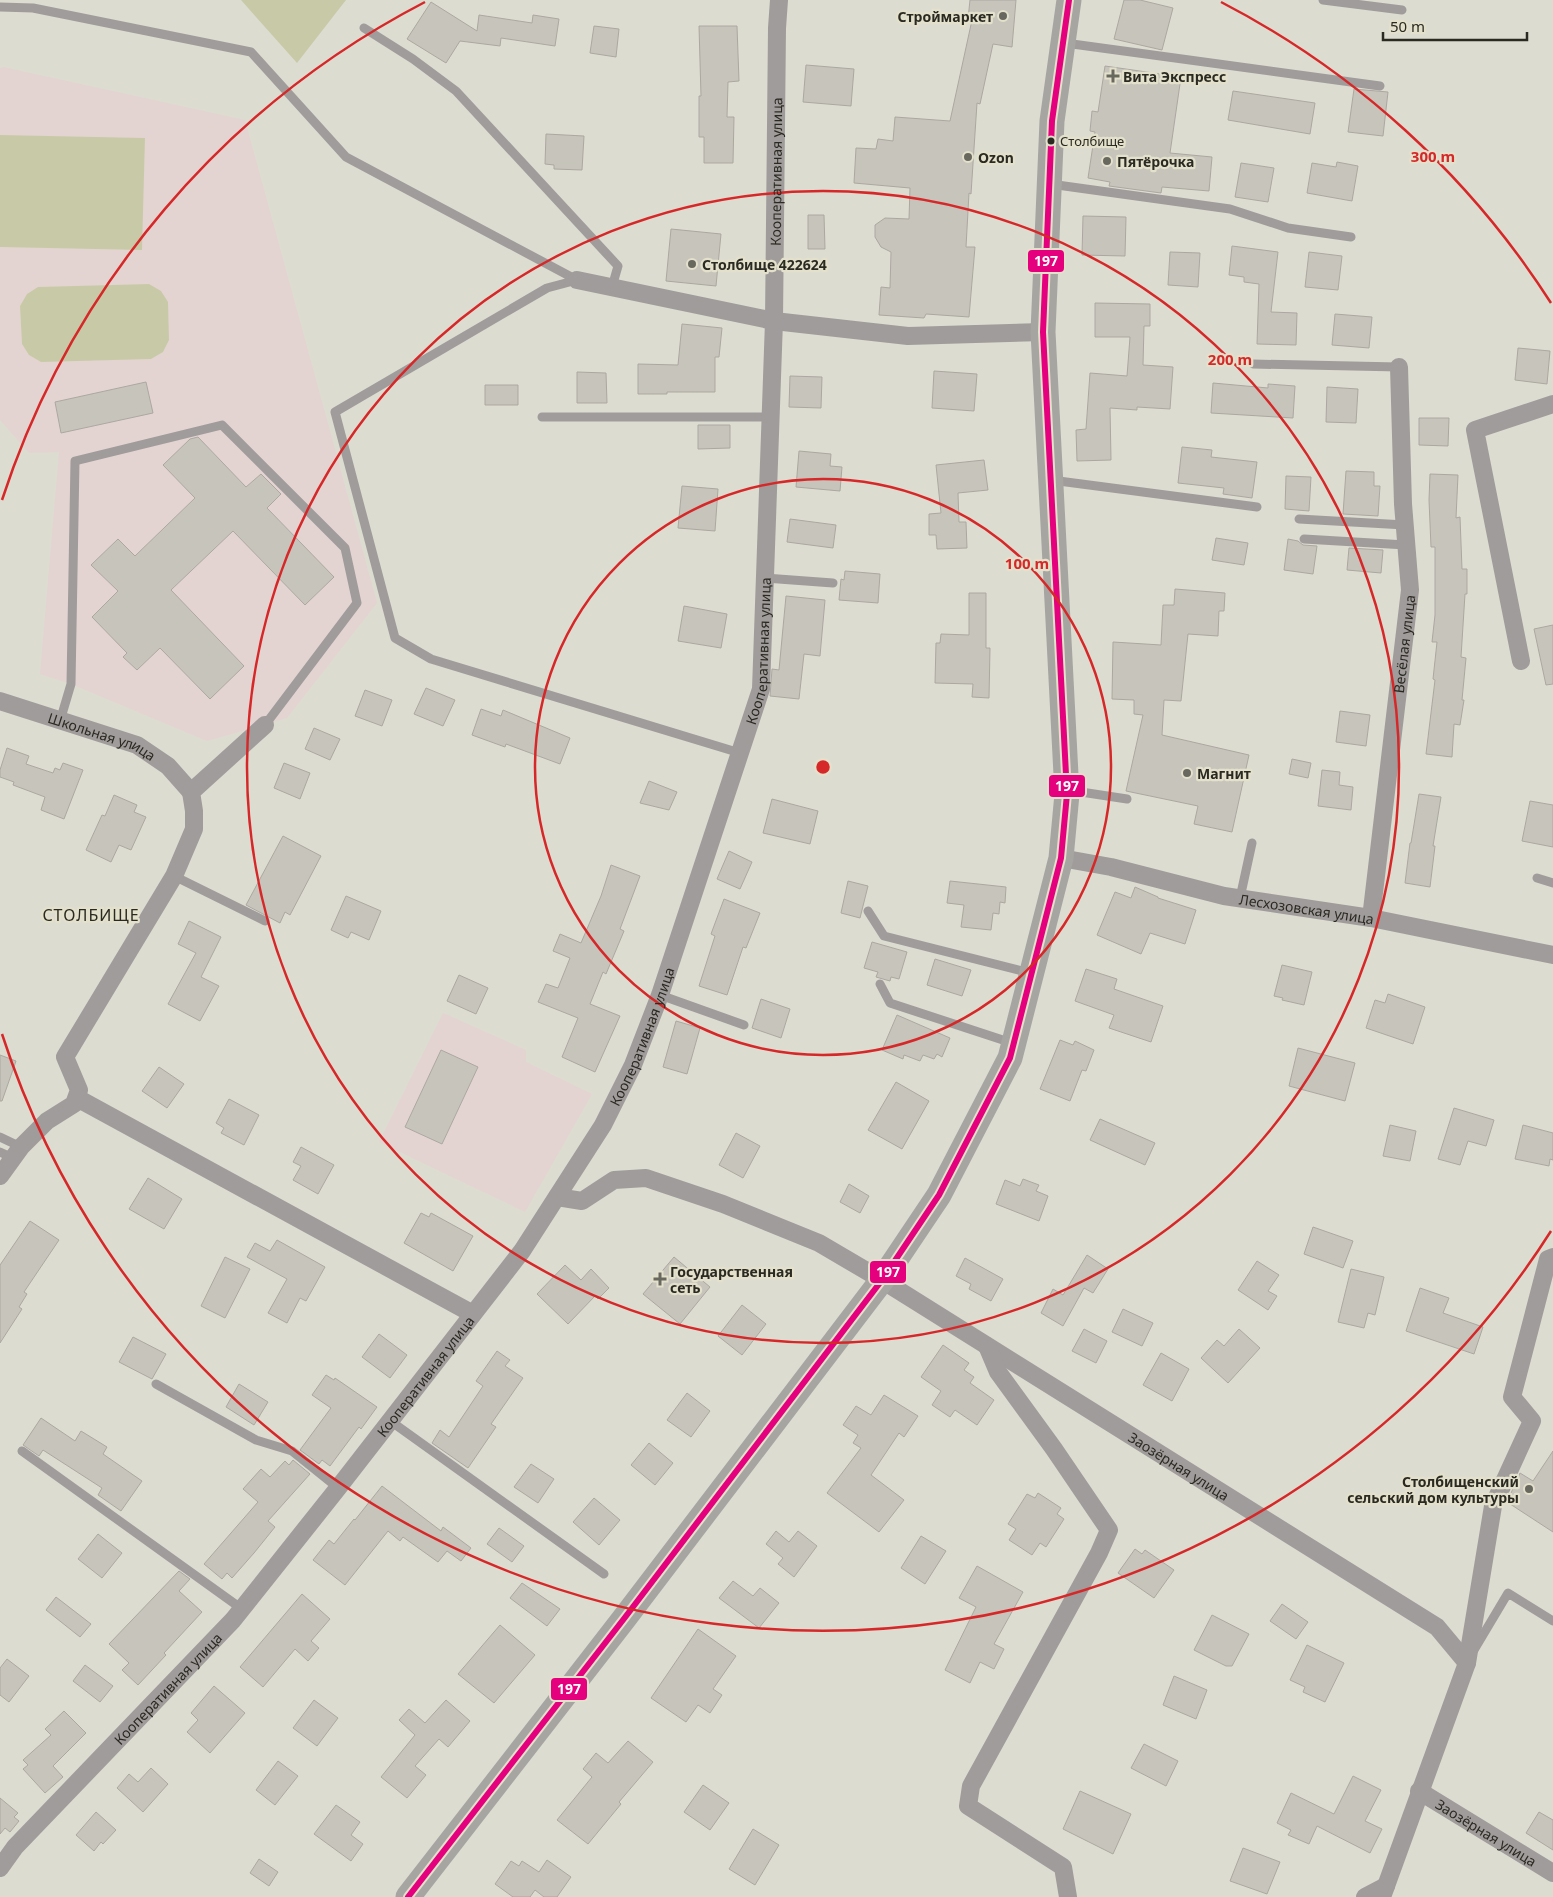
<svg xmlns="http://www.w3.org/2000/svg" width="1553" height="1897" font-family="'Noto Sans',sans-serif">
	<rect width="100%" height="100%" fill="#dddcd1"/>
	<path fill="#e3d4d2" d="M3,67L245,120L377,603L287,718L207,741L71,684L40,674L59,452L29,453L0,420V68Z
		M443,1013L526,1050V1062L592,1094L525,1212L379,1142Z"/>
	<path fill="#c8caa7" d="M241,0H346L297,63Z
		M0,135L145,138L142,250L0,247Z
		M149,284L161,291L168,302L169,340L163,352L151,359L41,362L29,355L22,344L20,306L27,294L38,287Z"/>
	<path fill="#c7c4bc" stroke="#aca8a1" d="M970,0H1016L1012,47L993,44L980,104L977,103L971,194L969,193L966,247H975L969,317L926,314L924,318L879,315L881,287L890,288L891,252L881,247L875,237V225L885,218L909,219L910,188L854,183L856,148L876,149L878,139L893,141L895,117L950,121L972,20L968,19Z
		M1124,0H1140L1173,8L1162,50L1114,39Z
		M431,2L477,31L479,15L532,23L533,15L559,19L555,46L501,38L500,46L460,41L446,63L407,39Z
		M594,26L619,29L616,57L590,53Z
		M699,26H737L739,81L728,82L727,117H734L733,163H704V137H699V96H701Z
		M806,65L854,69L851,106L803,102Z
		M1105,66L1181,77L1170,153L1212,157L1209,191L1162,187L1161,193L1109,186L1110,182L1088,178L1095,132L1090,131L1092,111L1098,112Z
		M1354,89L1388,92L1383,136L1348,132Z
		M1233,91L1315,103L1310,134L1228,120Z
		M546,134L584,136L582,170L554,169V165L545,164Z
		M1337,162L1358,166L1352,201L1307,193L1312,163L1336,167Z
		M1241,163L1274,168L1268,202L1235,197Z
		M808,215H824L825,249H808Z
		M1083,216L1126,217L1125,256L1082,255Z
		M671,229L721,234L716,286L666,281Z
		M1232,246L1278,252L1271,312L1297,313L1296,345L1257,344L1259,284L1244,282V277L1229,275Z
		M1170,252L1200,253L1198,287L1168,285Z
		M1309,252L1342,256L1338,290L1305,287Z
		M1095,303L1150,304V326H1144L1143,365L1173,367L1170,409L1137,407V410L1110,408L1111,460L1077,461L1076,430L1086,429L1090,373L1127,376L1130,337H1095Z
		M1335,314L1372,317L1369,348L1332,345Z
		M682,324L722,328L719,357H715V392H667V394H638V364L678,365Z
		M1518,348L1550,351L1547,384L1515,380Z
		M934,371L977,374L974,411L932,408Z
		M577,372L606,373L607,403H577Z
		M790,376L822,377L821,408L789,407Z
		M146,382L153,413L61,433L55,402Z
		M1213,383L1268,388V384L1295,386L1293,418L1211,413Z
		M485,385H518V405H485Z
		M1327,387L1358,389L1356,423L1326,422Z
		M1419,418H1449L1448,446L1419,445Z
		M698,425H730V448L698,449Z
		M198,437L246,487L261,474L281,494L267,508L334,577L305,605L233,531L171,590L244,666L210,699L160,648L137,670L123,657L127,653L92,617L118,591L91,565L118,539L135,556L195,498L163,465L190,439Z
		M1182,447L1212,450L1211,457L1257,462L1252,498L1223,494L1224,488L1178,483Z
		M799,451L831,454L830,466L842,467L840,491L796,487Z
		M984,460L988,490L958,493L959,522H966L967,548L937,549L936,535H929V514L941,513L936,465Z
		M1346,471L1374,472V486H1380L1378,516L1343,514Z
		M1430,474L1458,475L1456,518L1460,517L1462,569H1467V594H1465L1461,657L1466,658L1462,700H1464L1460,725L1454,724L1452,757L1426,754L1435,680L1433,679L1437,642H1432L1435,615V547H1431L1429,500Z
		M1286,476L1311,477L1309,511L1285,509Z
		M682,486L718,489L715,531L678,528Z
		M790,519L836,525L833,548L787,542Z
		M1216,538L1248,543L1244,565L1212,560Z
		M1288,539L1298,541L1303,545L1317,546L1313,574L1284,570Z
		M1349,548L1383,550L1381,573L1347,570Z
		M845,571L880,574L878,603L839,600L841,579L844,580Z
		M1175,589L1225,593L1224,611H1219L1218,636L1188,634L1181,701L1164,700L1162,735L1249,755L1232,832L1194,824L1198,806L1126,791L1143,715L1134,714V700L1112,699L1113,642L1161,645L1163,605H1174Z
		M969,593H986V648H990L989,698L972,697L973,684L935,683L936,643H940L941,634L969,635Z
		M786,596L825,600L820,656L804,654L799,699L770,696L772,669L779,670Z
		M684,606L727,614L721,648L678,641Z
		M1553,625V684L1546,685L1534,629Z
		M426,688L455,700L443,726L414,714Z
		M365,690L392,700L382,726L355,716Z
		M481,709L501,716L503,710L570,738L560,764L506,744L505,747L472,735Z
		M1340,711L1370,715L1366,746L1336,742Z
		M314,728L340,739L330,760L305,749Z
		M7,748L29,756L26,764L53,773L55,768L60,770L63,763L83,770L64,819L41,810L45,797L13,785L14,782L0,777V770Z
		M1292,759L1311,763L1308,778L1289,774Z
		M284,763L310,773L300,799L274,788Z
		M1322,770L1340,772L1339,785L1353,787L1351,810L1318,806Z
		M649,781L677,792L669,810L640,803Z
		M1419,794L1441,797L1433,846H1435L1430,887L1405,883L1410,843H1411Z
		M114,795L137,805L134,812L146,817L131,850L119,845L111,862L86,850L102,815L105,816Z
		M772,799L818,811L810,844L763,833Z
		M1530,801L1553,805V847L1522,841Z
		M283,836L321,856L290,915L285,912L280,923L246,905Z
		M729,851L752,862L740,889L717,879Z
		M611,865L640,876L620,929L624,931L606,974L603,972L590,1004L620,1016L595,1072L562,1057L578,1018L538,1002L546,984L558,988L570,958L553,951L560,934L581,943L601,896Z
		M848,881L868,886L860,918L841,913Z
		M950,881L1006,887L1005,903L1000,902L999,914L993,913L991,930L961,927L964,905L947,903Z
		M1135,887L1158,897V898L1196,910L1185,944L1150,933L1141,954L1097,935L1115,892L1131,898Z
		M346,896L381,911L369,940L351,932L348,938L331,930Z
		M724,899L760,913L746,948L743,947L727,995L699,986L715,936L711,934Z
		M189,921L221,937L201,977L219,986L200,1021L168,1004L196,953L178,944Z
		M872,942L907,952L899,979L891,977L890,981L876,977L878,972L864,968Z
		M935,959L971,970L962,996L927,985Z
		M1282,965L1312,972L1304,1005L1282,1000L1283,998L1274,996Z
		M1086,969L1117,979L1114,989L1163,1006L1151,1042L1109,1028L1114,1015L1075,1001Z
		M459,975L488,988L476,1014L447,1001Z
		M1388,994L1425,1007L1413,1044L1366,1028L1375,1000L1385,1003Z
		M761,999L790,1009L781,1038L752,1028Z
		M897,1015L950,1038L942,1057L937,1054L934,1059L923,1055L920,1061L904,1055L903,1059L882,1050Z
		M676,1021L700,1028L687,1074L663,1067Z
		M1060,1040L1073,1045L1075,1041L1094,1050L1086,1071L1082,1070L1070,1101L1040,1089Z
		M1298,1048L1355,1063L1345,1101L1289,1086Z
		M441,1050L478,1067L442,1144L405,1127Z
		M0,1055L16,1061L2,1101H0Z
		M159,1067L184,1084L167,1108L142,1091Z
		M896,1082L929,1101L902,1149L868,1130Z
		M229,1099L259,1115L244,1145L221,1133L224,1128L216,1123Z
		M1454,1108L1494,1120L1486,1146L1468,1141L1460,1165L1438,1159Z
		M1100,1119L1155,1143L1145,1165L1090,1140Z
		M1390,1125L1416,1131L1410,1161L1383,1156Z
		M1523,1125L1553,1133V1160L1550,1159L1549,1166L1515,1159Z
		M736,1133L760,1146L743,1178L719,1165Z
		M301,1147L334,1165L318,1194L293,1180L301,1166L293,1162Z
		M148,1178L182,1199L164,1229L129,1209Z
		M1023,1179L1039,1185L1036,1191L1048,1196L1039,1221L996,1204L1005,1180L1020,1186Z
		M849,1184L869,1196L860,1213L840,1202Z
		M421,1213L429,1217L431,1213L473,1236L453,1271L404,1243Z
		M30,1221L59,1240L24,1292L27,1294L19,1307L22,1309L0,1343V1265Z
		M1313,1227L1353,1241L1343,1268L1304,1254Z
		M277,1240L325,1267L306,1301L300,1298L287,1323L268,1313L287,1279L247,1257L255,1243L270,1251Z
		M1087,1255L1108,1269L1093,1293L1084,1288L1063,1326L1041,1313L1053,1289L1063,1295Z
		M225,1257L250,1269L225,1318L201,1306Z
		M674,1257L710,1287L680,1324L643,1294Z
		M965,1258L1003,1279L991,1301L969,1289L971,1284L956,1276Z
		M1257,1261L1279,1275L1268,1291L1277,1296L1268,1310L1238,1290Z
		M565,1265L581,1280L591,1269L609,1288L598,1299L595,1296L568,1324L537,1294Z
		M1351,1269L1384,1277L1375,1315L1368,1313L1364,1328L1338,1322Z
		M1420,1288L1449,1298L1443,1313L1483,1327L1474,1354L1406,1331Z
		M742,1305L766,1324L742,1355L718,1336Z
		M1123,1309L1153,1323L1142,1346L1112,1332Z
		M1084,1329L1107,1341L1096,1363L1072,1351Z
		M1239,1329L1260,1348L1228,1383L1201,1358L1217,1340L1224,1346Z
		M379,1334L407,1355L390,1378L362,1357Z
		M133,1337L166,1354L152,1379L119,1362Z
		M943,1345L969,1363L964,1370L974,1377L970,1383L994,1400L977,1425L955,1410L950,1417L932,1405L941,1391L921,1377Z
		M497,1351L510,1360L505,1366L523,1378L491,1424L496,1427L468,1468L432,1443L440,1430L449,1437L483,1386L476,1381Z
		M1161,1353L1189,1369L1172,1401L1143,1385Z
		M326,1375L334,1380L335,1378L377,1407L361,1429L359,1427L330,1466L322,1460L319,1464L300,1450L331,1408L312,1395Z
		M239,1384L268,1402L254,1425L226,1407Z
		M687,1393L710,1411L691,1437L667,1420Z
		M884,1395L918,1416L904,1437L899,1433L871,1475L904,1500L879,1532L827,1493L861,1448L853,1443L858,1435L843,1425L856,1406L871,1415Z
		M41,1418L75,1441L81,1431L107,1447L103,1454L142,1481L121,1511L98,1495L102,1488L43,1450L39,1456L23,1445Z
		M649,1443L673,1463L655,1485L631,1465Z
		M1553,1451V1532L1507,1502L1520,1473L1533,1481Z
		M293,1460L310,1474L268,1521L275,1527L254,1553L232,1578L227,1573L222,1579L204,1564L258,1502L243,1489L261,1469L270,1477L285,1461L289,1465Z
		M531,1464L554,1479L538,1503L514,1487Z
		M382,1486L441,1531L443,1527L471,1548L461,1561L447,1551L438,1562L403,1537L400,1541L388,1531L345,1585L313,1560L329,1540L334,1544L354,1519L355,1520Z
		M1038,1493L1061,1508L1057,1514L1064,1519L1046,1547L1040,1543L1032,1555L1009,1540L1016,1529L1008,1524L1027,1494L1035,1498Z
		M594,1498L620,1520L599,1545L573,1522Z
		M499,1528L524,1546L512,1562L487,1544Z
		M776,1531L789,1542L798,1531L817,1546L794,1577L778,1564L783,1558L766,1544Z
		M98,1534L122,1553L102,1578L78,1559Z
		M921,1536L946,1551L925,1584L901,1568Z
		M1135,1549L1142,1554L1145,1550L1174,1570L1154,1598L1118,1573Z
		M977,1566L1023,1592L994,1644L1004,1649L994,1669L980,1662L970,1683L945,1670L976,1607L959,1598Z
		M179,1571L190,1579L179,1591L202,1612L164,1653L166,1655L138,1685L122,1670L129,1663L109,1644Z
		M733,1581L753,1596L760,1588L779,1603L759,1628L719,1598Z
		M522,1583L560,1609L547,1626L510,1598Z
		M302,1594L330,1619L311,1641L319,1648L308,1661L295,1649L263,1687L240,1667Z
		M56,1597L91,1624L80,1637L46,1610Z
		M1282,1604L1308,1622L1296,1639L1270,1621Z
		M1212,1615L1249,1634L1232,1666H1226L1194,1650Z
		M500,1625L535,1655L494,1703L458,1674Z
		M698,1629L736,1656L713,1689L722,1695L710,1713L698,1705L686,1722L651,1698Z
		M1307,1645L1344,1663L1325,1702L1303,1692L1305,1687L1290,1680Z
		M7,1659L29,1676L9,1702L0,1695V1668Z
		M85,1665L113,1686L100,1702L73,1681Z
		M1174,1676L1207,1690L1196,1719L1163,1705Z
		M214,1686L245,1713L210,1753L187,1732L198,1720L191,1713Z
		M314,1700L338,1718L317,1746L293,1728Z
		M446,1700L470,1721L448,1747L439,1739L415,1766L426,1775L407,1798L381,1777L415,1735L399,1720L409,1709L425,1723Z
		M64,1711L86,1733L53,1766L63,1777L45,1793L23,1769L28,1765L23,1760L51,1735L45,1729Z
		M628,1741L653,1762L619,1802L621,1804L588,1844L557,1820L592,1777L583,1769L596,1753L608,1763Z
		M1144,1744L1178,1761L1166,1786L1131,1768Z
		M278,1761L298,1776L275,1805L256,1790Z
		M151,1768L168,1784L143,1812L117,1788L129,1774L138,1782Z
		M1353,1776L1381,1790L1365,1821L1382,1829L1370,1853L1317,1826L1309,1844L1288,1835L1291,1830L1277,1823L1291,1793L1334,1814Z
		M703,1785L729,1803L710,1830L684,1812Z
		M1080,1791L1131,1814L1113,1854L1063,1829Z
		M0,1798L18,1813L14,1817L19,1821L10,1832L5,1828L0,1834Z
		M336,1805L360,1822L351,1835L363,1844L351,1861L314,1834Z
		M96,1812L116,1830L103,1844L101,1842L94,1851L76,1835Z
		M1539,1812L1553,1820V1850L1526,1833Z
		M753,1829L779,1845L755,1885L729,1869Z
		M1243,1848L1280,1862L1267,1894L1230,1881Z
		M259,1859L278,1872L269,1886L250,1873Z
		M547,1860L571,1877L557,1897H544L535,1890L530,1897H513L495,1884L511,1861L519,1866L522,1861L539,1872Z"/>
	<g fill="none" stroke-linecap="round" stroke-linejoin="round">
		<path stroke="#a09c9b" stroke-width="9" d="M1323,0L1402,10
			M0,7L33,8L251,52L346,157L577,280
			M364,28L413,59L456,91L618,266L612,287
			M1065,43L1380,86
			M1050,184L1230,209L1288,228L1351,237
			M577,280L547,288L335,412L395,638L431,659L740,753
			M1253,364L1399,367
			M542,417H771
			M1051,480L1257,507
			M1299,519L1405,525
			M1304,539L1406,545
			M765,578L833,583
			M60,721L71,684L75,461L222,425L345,548L357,603L265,725
			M1068,790L1127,799
			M174,876L265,921
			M1537,878L1553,883
			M1240,898L1252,843
			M868,911L884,936L1030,973
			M880,984L890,1003L1012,1043
			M660,995L744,1025
			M0,1137L21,1147
			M0,1152L13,1158
			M156,1384L256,1440L292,1451L338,1488
			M389,1420L604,1574
			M22,1451L242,1609
			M1474,1650L1508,1593L1553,1621"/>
		<g stroke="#a09c9b" stroke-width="18">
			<path d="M577,280L774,321L908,336L1043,332"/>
			<path d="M1521,661L1475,430L1553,404"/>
			<path id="s1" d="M0,701L137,745L168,766L191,792"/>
			<path id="s2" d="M1061,858L1111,867L1224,896L1371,918L1553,955"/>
			<path id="s3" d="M1371,918L1410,590L1403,504L1399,367"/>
			<path d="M77,1098L473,1314"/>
			<path d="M0,1176L21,1147L47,1121L74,1104L79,1090L65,1057L174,876L194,829V811L191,792L265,725"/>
			<path id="s4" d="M557,1197L582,1201L614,1180L646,1178L723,1204L819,1243L882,1280L1437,1627L1467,1663"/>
			<path d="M987,1346L998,1372L1054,1449L1109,1530L1099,1553L971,1786L968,1806L1063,1867L1068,1897"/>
			<path id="s5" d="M1419,1791L1553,1873"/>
			<path id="s6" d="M0,1868L15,1847L233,1620L338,1488L522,1251L603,1125L633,1065L660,995L761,689L774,321L777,28L779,0"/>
			<path d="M1365,1897L1386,1886"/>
			<path d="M1382,1897L1467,1663L1493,1506L1532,1421L1512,1397L1548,1259L1553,1257"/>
		</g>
		<path stroke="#a7a5a1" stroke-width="25" d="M408,1897L623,1620L882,1280L939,1195L1010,1058L1061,858L1067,794L1043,332L1052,121L1069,0"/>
		<defs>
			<path id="bus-1" d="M408,1897L623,1620L882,1280L939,1195L1010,1058L1061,858L1067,794L1043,332L1052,121L1069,0"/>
		</defs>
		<use href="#bus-1" stroke="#e3e0cb" stroke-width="10"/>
		<use href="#bus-1" stroke="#e5007d" stroke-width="6"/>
	</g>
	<g fill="none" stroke="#d62828" stroke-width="2.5">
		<circle cx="823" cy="767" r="288"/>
		<circle cx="823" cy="767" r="576"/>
		<path d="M1551 1231A863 863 0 0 1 2 1034M2 500A863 863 0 0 1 425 2M1221 2A863 863 0 0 1 1551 303"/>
	</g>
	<g fill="#69685f" stroke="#e3e0cb" stroke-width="2">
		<circle cx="1003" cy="16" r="5"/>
		<path d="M1110.5 68.5h5v5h5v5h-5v5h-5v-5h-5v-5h5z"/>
		<circle cx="968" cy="157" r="5"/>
		<circle cx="1107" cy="161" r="5"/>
		<circle cx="692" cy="264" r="5"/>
		<circle cx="1187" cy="773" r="5"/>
		<path d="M657.5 1271.5h5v5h5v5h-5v5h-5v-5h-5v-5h5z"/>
		<circle cx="1529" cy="1489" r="5"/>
	</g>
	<circle fill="#2b2a22" stroke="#e3e0cb" stroke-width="2" cx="1051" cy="141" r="4.5"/>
	<g text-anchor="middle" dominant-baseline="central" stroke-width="4.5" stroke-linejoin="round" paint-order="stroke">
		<g font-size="13" fill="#2b2a22" stroke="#e3e0cb" text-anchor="start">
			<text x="1060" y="141">Столбище</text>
		</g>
		<g font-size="14" font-weight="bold" fill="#2b2a22" stroke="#e3e0cb" text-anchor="start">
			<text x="993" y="16" text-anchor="end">Строймаркет</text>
			<text x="1123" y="76">Вита Экспресс</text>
			<text x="978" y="157">Ozon</text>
			<text x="1117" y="161">Пятёрочка</text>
			<text x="702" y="264">Столбище 422624</text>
			<text x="1197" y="773">Магнит</text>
			<text x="670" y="1271">Государственная<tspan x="670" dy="16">сеть</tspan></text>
			<text x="1519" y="1481" text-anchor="end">Столбищенский<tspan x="1519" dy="16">сельский дом культуры</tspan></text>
		</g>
		<g font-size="14" fill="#2b2a22" stroke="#e3e0cb">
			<text stroke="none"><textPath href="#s6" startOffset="1941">Кооперативная улица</textPath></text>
			<text stroke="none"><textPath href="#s3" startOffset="276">Весёлая улица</textPath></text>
			<text stroke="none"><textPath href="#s6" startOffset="1461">Кооперативная улица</textPath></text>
			<text stroke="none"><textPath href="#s1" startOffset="108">Школьная улица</textPath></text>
			<text stroke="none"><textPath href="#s2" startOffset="251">Лесхозовская улица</textPath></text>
			<text stroke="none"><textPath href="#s6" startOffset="1056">Кооперативная улица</textPath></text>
			<text stroke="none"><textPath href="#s6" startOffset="651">Кооперативная улица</textPath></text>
			<text stroke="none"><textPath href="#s4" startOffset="704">Заозёрная улица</textPath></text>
			<text stroke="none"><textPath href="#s6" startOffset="246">Кооперативная улица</textPath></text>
			<text stroke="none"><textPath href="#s5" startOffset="79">Заозёрная улица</textPath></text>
		</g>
		<g font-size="16" letter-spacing="1" fill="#2b2a22" stroke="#e3e0cb">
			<text x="91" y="915">СТОЛБИЩЕ</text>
		</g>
	</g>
	<circle cx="823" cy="767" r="8" fill="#d62828" stroke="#e3e0cb" stroke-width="2.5"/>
	<g font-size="15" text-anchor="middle" font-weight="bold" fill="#d62828" stroke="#e3e0cb" stroke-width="4.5" stroke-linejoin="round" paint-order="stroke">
		<text x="1433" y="162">300 m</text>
		<text x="1230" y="365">200 m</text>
		<text x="1027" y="569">100 m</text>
	</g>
	<g stroke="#e3e0cb" stroke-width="2">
		<rect x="1027" y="249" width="38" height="24" rx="5" fill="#e5007d"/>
		<rect x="1048" y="774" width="38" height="24" rx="5" fill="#e5007d"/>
		<rect x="869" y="1260" width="38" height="24" rx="5" fill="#e5007d"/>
		<rect x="550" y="1677" width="38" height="24" rx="5" fill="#e5007d"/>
	</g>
	<g font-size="14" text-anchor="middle" font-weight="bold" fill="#fff">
		<text x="1046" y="266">197</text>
		<text x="1067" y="791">197</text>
		<text x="888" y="1277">197</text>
		<text x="569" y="1694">197</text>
	</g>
	<path d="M1383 32v8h144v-8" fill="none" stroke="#2b2a22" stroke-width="2.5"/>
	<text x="1390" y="32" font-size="15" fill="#2b2a22" stroke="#e3e0cb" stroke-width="4" paint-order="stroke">50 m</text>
</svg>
